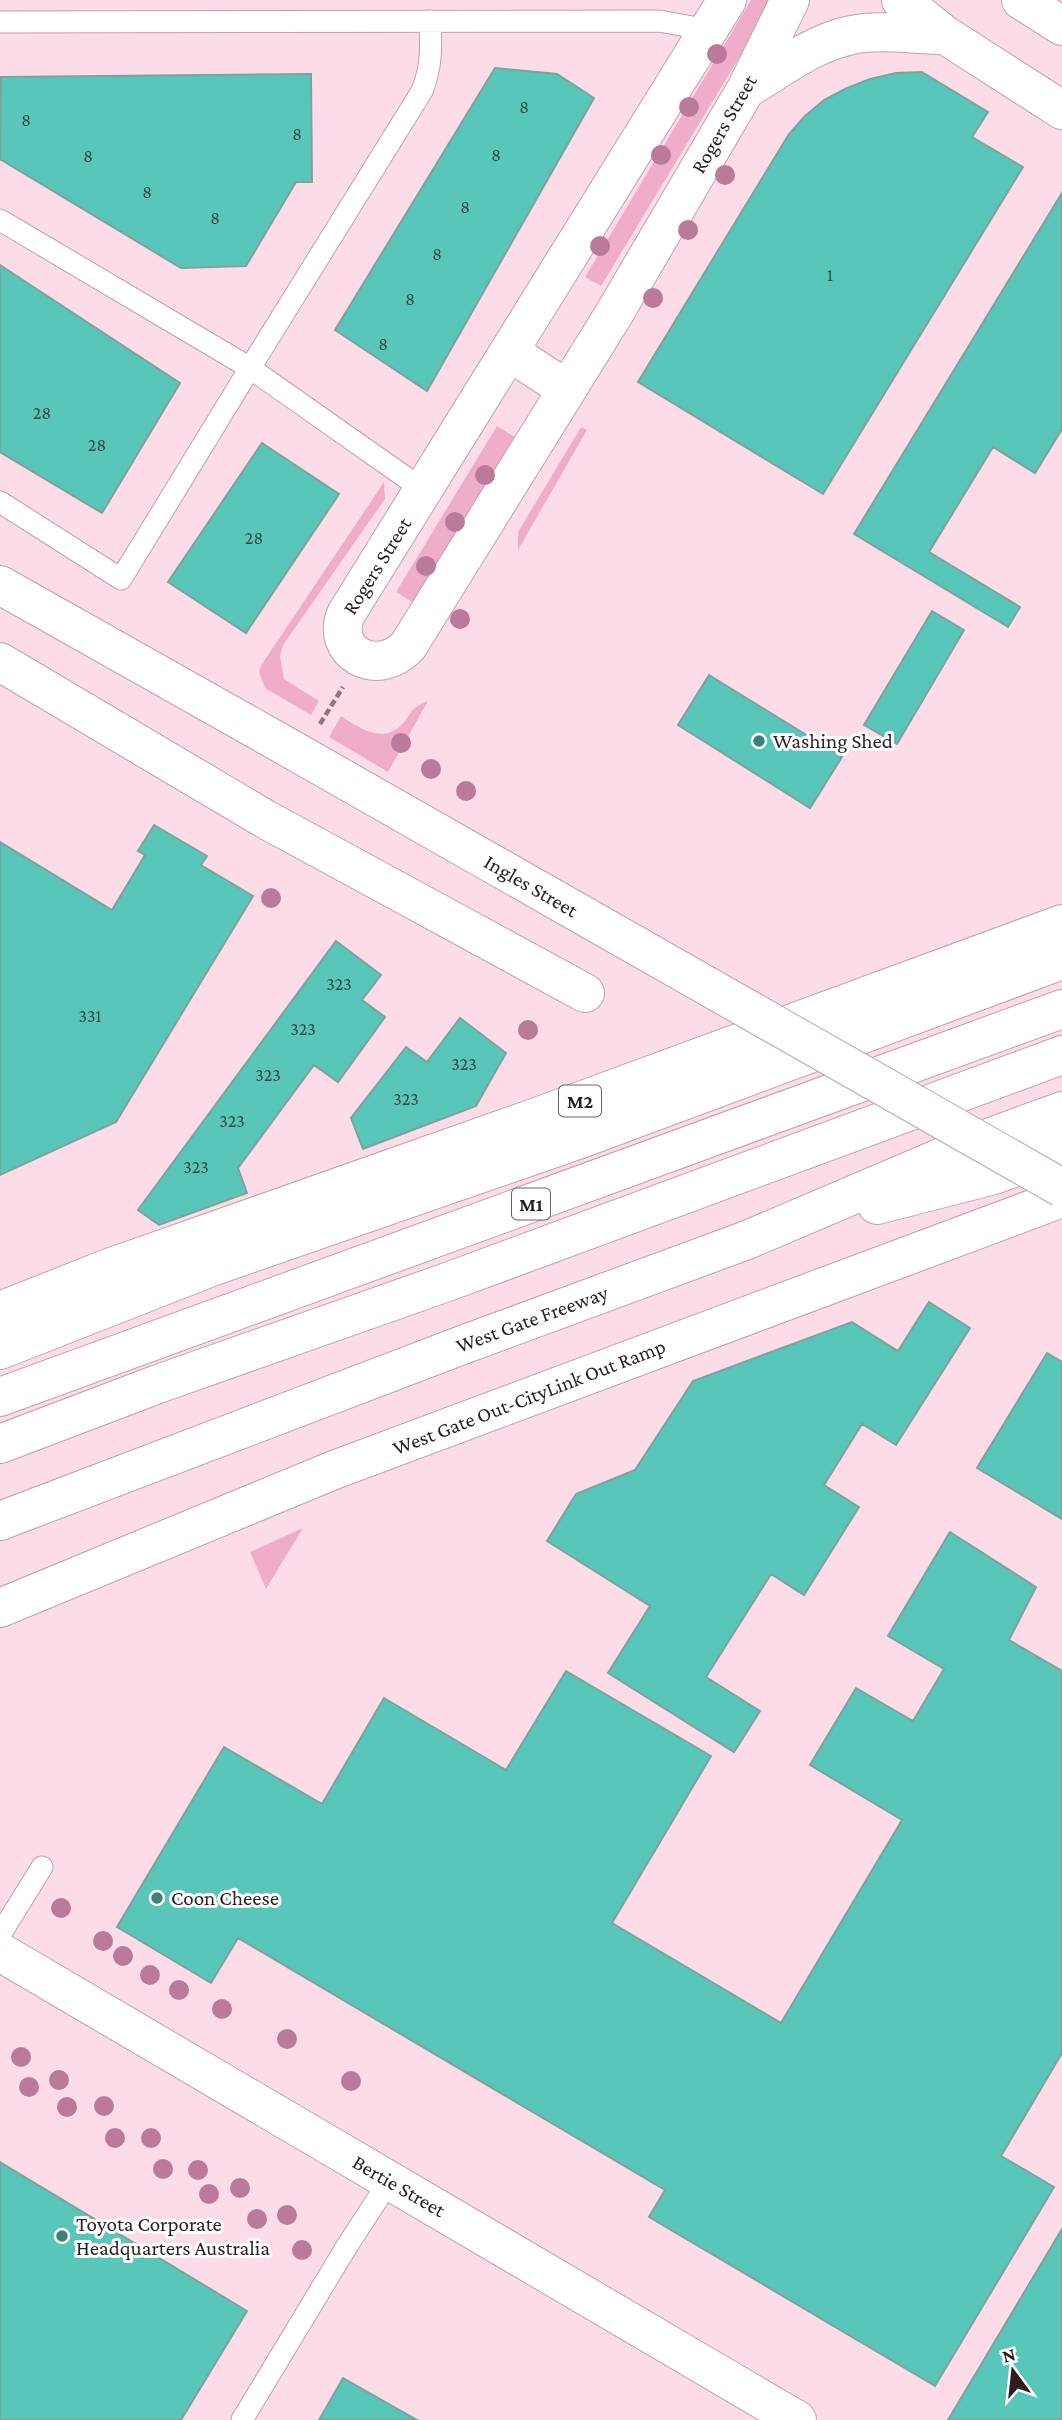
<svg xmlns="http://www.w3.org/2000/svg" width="1062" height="2420" font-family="'Crimson Pro',serif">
	<rect width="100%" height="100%" fill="#fddce9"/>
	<path fill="#f0adc9" d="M751,0H774L601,286L585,277Z
		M497,426L515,437L414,603L396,592Z
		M581,427L587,430L518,550V532Z
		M384,482L385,499L283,645L280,656L284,679L319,701L311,715L265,688L259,672L262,664Z
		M428,701L388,772L329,737L341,716C358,727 380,743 399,727C413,716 406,709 428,701Z
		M303,1528L266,1589L250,1552Z"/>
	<path fill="#58c6b9" stroke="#7ea29c" stroke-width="2" d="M495,68L557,74L594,98L427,391L335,330Z
		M922,72L988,112L972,137L1023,167L823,494L638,382L789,134L805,116L824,100L845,89L870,79L896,73Z
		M311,74L312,182H296L246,266L181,268L0,159L1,77Z
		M1062,193V429L1035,473L993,447L929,552L1020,607L1008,627L854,534Z
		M0,265L180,383L102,513L0,452Z
		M262,443L339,494L246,633L168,582Z
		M932,611L964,630L897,744L864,725Z
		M709,675L842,757L810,808L678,725Z
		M154,825L207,856L201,865L253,896L116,1122L0,1175V842L112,910L145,855L138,851Z
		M336,941L381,975L362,1000L385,1017L338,1082L314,1065L238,1168L247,1193L159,1225L138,1210Z
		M460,1018L506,1053L476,1106L363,1149L351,1118L406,1047L427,1062Z
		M929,1302L970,1328L896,1445L862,1424L824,1485L859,1507L804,1595L771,1574L706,1677L760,1711L734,1752L608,1673L650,1606L547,1541L576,1494L635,1470L693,1381L852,1322L898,1351Z
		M1047,1353L1062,1362V1519L977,1468Z
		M950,1532L1036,1587L1009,1640L1062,1671V2053L1001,2156L1054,2187L935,2386L649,2217L665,2190L238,1938L211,1983L117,1927L224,1747L322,1804L384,1698L506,1770L566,1671L711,1756L612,1923L781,2023L902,1820L810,1765L856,1688L913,1721L944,1669L888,1636Z
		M0,2162L247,2311L181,2420H0Z
		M1062,2229V2420H948Z
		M343,2378L417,2420H319Z"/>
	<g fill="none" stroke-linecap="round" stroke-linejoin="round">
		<defs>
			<path id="service" d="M0,22L659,21L709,30
				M0,220L250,368L121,579L0,502
				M425,491L250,368L422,91C432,65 431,49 430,21
				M0,1935L42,1867
				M242,2420L347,2246L390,2180"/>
			<path id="minor" d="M727,0L346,614C330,652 377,679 408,646L614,314L746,89L790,0
				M901,0L945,35L1062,110
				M1021,0L1062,26
				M746,89C779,70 814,42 852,35C880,29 916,35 945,35
				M510,352L566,389
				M0,662L265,819L585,993
				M0,1952L797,2420"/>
			<path id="tertiary" d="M0,585L275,740"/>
			<path id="motorway" d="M877,1205L994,1175L1062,1150
				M0,1311L106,1269L534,1118L1062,924
				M0,1350L214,1266L583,1138L1062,960
				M0,1397L1062,1009
				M0,1444L158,1384L450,1281L1062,1055
				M0,1521L465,1344L747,1240L980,1141L1062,1111
				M0,1608L334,1470L1062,1198"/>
		</defs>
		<use href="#service" stroke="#bfa0ac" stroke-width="23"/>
		<use href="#minor" stroke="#bfa0ac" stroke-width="40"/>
		<use href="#tertiary" stroke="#bfa0ac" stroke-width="40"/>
		<use href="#motorway" stroke="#bfa0ac" stroke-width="40"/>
		<path stroke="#8c767f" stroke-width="4.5" stroke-dasharray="7 3.5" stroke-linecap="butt" d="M320,724L343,687"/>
		<use href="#service" stroke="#fff" stroke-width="21"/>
		<use href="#minor" stroke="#fff" stroke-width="38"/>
		<use href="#tertiary" stroke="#fff" stroke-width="38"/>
		<use href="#motorway" stroke="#fff" stroke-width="38"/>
		<defs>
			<path id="tertiary-bridge" d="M275,740L1062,1188"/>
		</defs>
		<use href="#tertiary-bridge" stroke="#bfa0ac" stroke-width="40" stroke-linecap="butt"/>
		<use href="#tertiary-bridge" stroke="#fff" stroke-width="38"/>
	</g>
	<g fill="#bb7a99">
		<circle cx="717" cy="54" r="10"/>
		<circle cx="689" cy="107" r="10"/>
		<circle cx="661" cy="155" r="10"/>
		<circle cx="725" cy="175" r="10"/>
		<circle cx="688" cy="230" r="10"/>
		<circle cx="600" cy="246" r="10"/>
		<circle cx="653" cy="298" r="10"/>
		<circle cx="485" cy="475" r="10"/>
		<circle cx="455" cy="522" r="10"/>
		<circle cx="426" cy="566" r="10"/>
		<circle cx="460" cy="619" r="10"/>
		<circle cx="401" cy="743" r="10"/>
		<circle cx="431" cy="769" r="10"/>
		<circle cx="466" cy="791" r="10"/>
		<circle cx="271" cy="898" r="10"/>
		<circle cx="528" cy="1030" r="10"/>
		<circle cx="61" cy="1908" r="10"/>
		<circle cx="103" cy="1941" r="10"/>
		<circle cx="123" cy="1956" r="10"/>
		<circle cx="150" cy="1975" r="10"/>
		<circle cx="179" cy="1990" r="10"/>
		<circle cx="222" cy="2009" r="10"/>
		<circle cx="287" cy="2039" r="10"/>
		<circle cx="21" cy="2057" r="10"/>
		<circle cx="59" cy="2080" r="10"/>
		<circle cx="351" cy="2081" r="10"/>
		<circle cx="29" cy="2087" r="10"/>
		<circle cx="104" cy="2106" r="10"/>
		<circle cx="67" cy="2107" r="10"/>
		<circle cx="115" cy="2138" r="10"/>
		<circle cx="151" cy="2138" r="10"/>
		<circle cx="163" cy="2169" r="10"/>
		<circle cx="198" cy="2170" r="10"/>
		<circle cx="240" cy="2188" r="10"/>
		<circle cx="209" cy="2194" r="10"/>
		<circle cx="287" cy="2215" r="10"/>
		<circle cx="257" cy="2219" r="10"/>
		<circle cx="302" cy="2250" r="10"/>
	</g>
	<g fill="#3b8179" stroke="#fff" stroke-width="2.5">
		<circle cx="759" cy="741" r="7"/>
		<circle cx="157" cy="1898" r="7"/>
		<circle cx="62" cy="2236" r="7"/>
	</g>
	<g text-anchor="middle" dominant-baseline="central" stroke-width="6" stroke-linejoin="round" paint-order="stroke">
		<g font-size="18" fill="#364848">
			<text x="524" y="107">8</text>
			<text x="26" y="120">8</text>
			<text x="297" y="134">8</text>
			<text x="496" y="155">8</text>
			<text x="88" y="156">8</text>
			<text x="147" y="192">8</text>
			<text x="465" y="207">8</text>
			<text x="215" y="218">8</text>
			<text x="437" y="254">8</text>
			<text x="830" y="275">1</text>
			<text x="410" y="299">8</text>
			<text x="383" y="344">8</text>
			<text x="42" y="413">28</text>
			<text x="97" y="445">28</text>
			<text x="254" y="538">28</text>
			<text x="339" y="984">323</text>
			<text x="90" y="1016">331</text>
			<text x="303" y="1029">323</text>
			<text x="464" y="1064">323</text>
			<text x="268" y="1075">323</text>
			<text x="406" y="1099">323</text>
			<text x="232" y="1121">323</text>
			<text x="196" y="1167">323</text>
		</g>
		<g fill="#fff" stroke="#6a6265" stroke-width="2">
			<rect x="559" y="1085.5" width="42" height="31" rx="5"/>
			<rect x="512" y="1188.5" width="38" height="31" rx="5"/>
		</g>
		<g font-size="19" font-weight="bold" fill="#2a1e23">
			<text x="580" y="1101">M2</text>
			<text x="531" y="1204">M1</text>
		</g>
		<g font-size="21" fill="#2a1e23" stroke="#fff">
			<text transform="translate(724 124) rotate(-60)">Rogers Street</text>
			<text transform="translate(377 566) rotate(-58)">Rogers Street</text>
			<text transform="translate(531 886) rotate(30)">Ingles Street</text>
			<text transform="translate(532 1319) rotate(-20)">West Gate Freeway</text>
			<text transform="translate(529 1397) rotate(-21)">West Gate Out-CityLink Out Ramp</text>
			<text transform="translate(399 2186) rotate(30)">Bertie Street</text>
		</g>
		<g font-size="21" fill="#2a1e23" stroke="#fff" text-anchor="start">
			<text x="773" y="741">Washing Shed</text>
			<text x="171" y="1898">Coon Cheese</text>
			<text x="76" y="2224">Toyota Corporate<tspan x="76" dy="24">Headquarters Australia</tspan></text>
		</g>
	</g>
	<g transform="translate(1013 2371) rotate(345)" stroke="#ffffff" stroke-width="5" paint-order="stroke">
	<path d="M0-5L12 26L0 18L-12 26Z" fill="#2a1e23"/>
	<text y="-10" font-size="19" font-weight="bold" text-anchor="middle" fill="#2a1e23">N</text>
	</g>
</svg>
